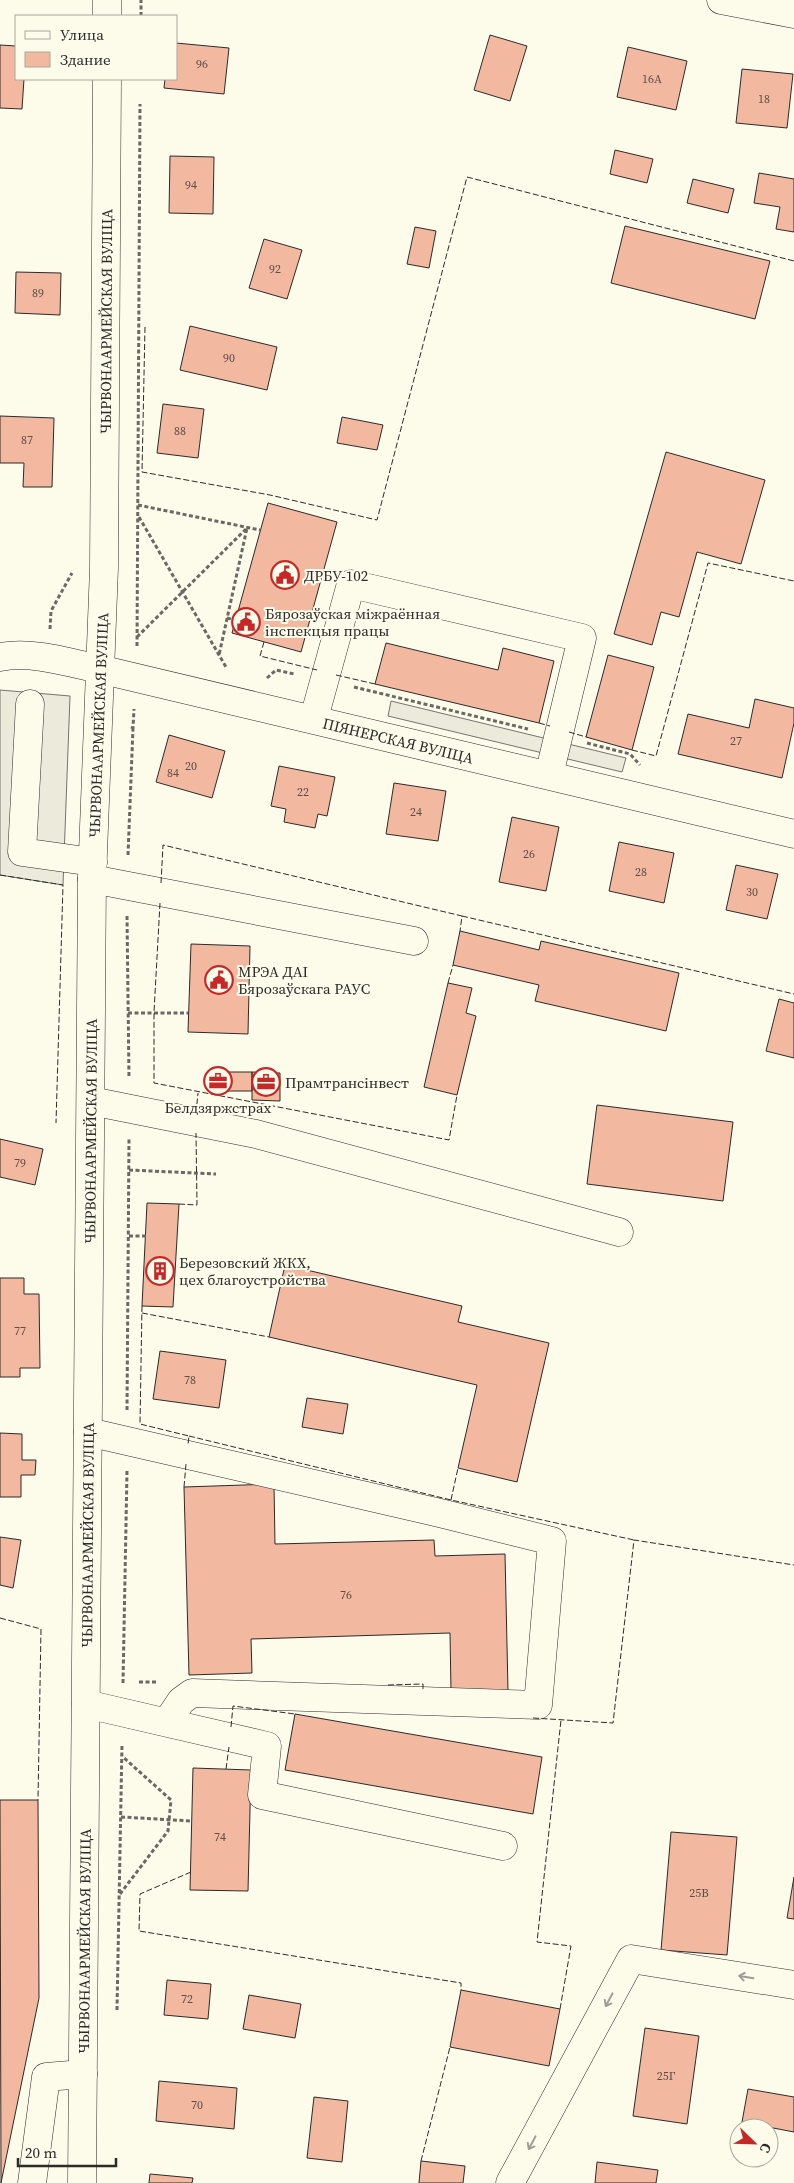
<svg xmlns="http://www.w3.org/2000/svg" width="794" height="2183" font-family="'Source Serif 4',serif">
	<rect width="100%" height="100%" fill="#fdfbea"/>
	<path fill="#eceadb" stroke="#74746e" d="M0,690L70,696L63,885L0,875Z
		M391,701L626,758L622,772L388,716Z"/>
	<path fill="#f2b8a0" stroke="#2b2b2b" d="M490,35L527,46L510,101L474,90Z
		M176,43L229,48L224,94L164,88L165,79H176Z
		M0,45L16,46V79H24L22,109L0,108Z
		M628,47L687,61L676,110L617,97Z
		M742,69L793,74L787,128L736,123Z
		M615,150L653,159L647,183L610,174Z
		M170,156L214,157L213,214L169,213Z
		M759,173L794,179V232L776,229L780,207L754,203Z
		M693,179L734,189L728,213L687,203Z
		M625,226L770,261L755,319L611,283Z
		M415,227L436,231L429,268L407,264Z
		M264,239L302,250L287,299L249,288Z
		M16,272L61,273L60,315L15,313Z
		M190,326L277,347L267,390L180,370Z
		M163,404L204,409L198,458L157,453Z
		M0,416L54,418L52,487H23L24,463H0Z
		M342,417L383,425L377,450L337,443Z
		M666,452L765,480L741,564L697,552L679,617L661,612L652,645L614,634Z
		M268,503L337,522L301,652L232,633Z
		M386,643L498,670L503,648L554,661L539,723L375,684Z
		M608,655L654,667L632,750L586,737Z
		M755,699L794,708V723L782,778L678,754L688,714L749,728Z
		M169,735L225,751L212,798L156,782Z
		M279,766L335,777L327,816L318,814L315,828L284,822L286,809L271,806Z
		M394,783L446,791L438,841L386,834Z
		M512,817L559,827L546,891L499,882Z
		M619,842L674,853L664,903L609,891Z
		M736,865L778,874L767,919L726,910Z
		M460,931L539,950L541,941L679,973L666,1031L535,1001L539,985L453,965Z
		M191,944L250,946L248,1034L188,1032Z
		M448,983L472,988L466,1013L476,1016L457,1095L424,1087Z
		M779,999L794,1003V1058L766,1051Z
		M211,1072H252V1091H211Z
		M252,1072L280,1073V1101L252,1100Z
		M597,1105L733,1122L723,1201L587,1184Z
		M0,1139L43,1149L35,1185L0,1177Z
		M147,1203L179,1204L173,1307L142,1306Z
		M285,1265L462,1306L458,1322L549,1343L517,1482L458,1468L477,1385L269,1337Z
		M0,1278H24V1294H39L40,1368H20V1377H0Z
		M160,1351L226,1360L219,1408L153,1399Z
		M307,1398L348,1404L343,1434L302,1427Z
		M0,1433L22,1434V1460H36L35,1475H21V1497H0Z
		M274,1484L275,1544L434,1540L435,1556L505,1554L508,1691L451,1692L450,1633L251,1639L252,1673L189,1675L184,1487Z
		M0,1537L21,1540L13,1588L0,1585Z
		M295,1714L542,1757L533,1814L285,1770Z
		M193,1768L251,1770L248,1891L190,1890Z
		M0,1800H38L39,1998L1,2183Z
		M671,1832L737,1837L727,1955L661,1950Z
		M794,1877V1919L787,1918Z
		M167,1980L211,1984L208,2019L164,2015Z
		M461,1990L560,2009L549,2066L450,2047Z
		M249,1995L301,2004L295,2038L243,2029Z
		M645,2028L699,2036L687,2124L633,2116Z
		M159,2081L237,2088L234,2129L156,2121Z
		M748,2089L794,2097V2132L742,2122Z
		M314,2097L348,2101L342,2162L307,2158Z
		M421,2161L465,2166L463,2183H419Z
		M597,2162L658,2170L656,2183H595Z
		M150,2174L193,2178L192,2183H149Z"/>
	<g fill="none" stroke-linecap="round" stroke-linejoin="round">
		<defs>
			<g id="minor">
				<path d="M721,0L794,14"/>
				<path id="s1" d="M0,657C33,651 67,662 99,669L794,834"/>
				<path d="M30,704L22,852L93,862"/>
				<path d="M314,718L351,584L582,638L549,775"/>
				<path d="M92,879L414,941"/>
				<path d="M91,1101L256,1134L619,1232"/>
				<path d="M88,1432L444,1514L552,1541L538,1705L192,1693L181,1701L167,1722"/>
				<path d="M86,1704L267,1746L262,1795L503,1846"/>
				<path d="M32,2183L46,2077L83,2074"/>
				<path d="M510,2183L631,1959L794,1985"/>
			</g>
			<g id="major">
				<path d="M107,16V0"/>
				<path id="s2" d="M82,2183L92,879L104,568L107,79"/>
			</g>
		</defs>
		<use href="#minor" stroke="#2b2b2b" stroke-width="29"/>
		<use href="#major" stroke="#2b2b2b" stroke-width="29"/>
		<path stroke="#6a6964" stroke-width="3" stroke-dasharray="4 2.5" stroke-linecap="butt" d="M141,16V0
			M138,505L260,530
			M139,517L226,667
			M227,618L236,620
			M50,629L51,611L72,573
			M137,637L247,528L219,655
			M137,646L140,104
			M267,678L276,670L294,674
			M354,687L528,729
			M131,727L133,728L134,709
			M587,743L630,754L640,765
			M128,855L133,728
			M127,916L129,1078
			M128,1013H188
			M129,1170L216,1174
			M129,1236H146
			M127,1410L129,1139
			M139,1682H157
			M123,1683L127,1471
			M121,1817L192,1821
			M120,1894L168,1831L171,1800L123,1757
			M117,2010L122,1744"/>
		<use href="#minor" stroke="#fdfbea" stroke-width="28"/>
		<use href="#major" stroke="#fdfbea" stroke-width="28"/>
		<path stroke="#2b2b2b" stroke-width="1" stroke-dasharray="6 2.5" stroke-linecap="butt" d="M145,327L142,472L270,495L377,520L467,177L794,261
			M264,642L260,656L317,670
			M336,675L375,684
			M539,723L550,726
			M569,732L586,737
			M632,750L656,756L708,563L794,581
			M0,875L63,885L56,1123
			M161,883L163,845L462,916L460,931
			M160,903L154,1012V1083L449,1140L457,1095
			M462,916L794,994
			M448,983L453,965
			M196,1113L198,1093
			M179,1204L197,1205L196,1133
			M142,1306L140,1424L189,1436L188,1445
			M142,1313L269,1337
			M189,1436L451,1500L634,1540
			M184,1487L186,1464
			M451,1500L458,1468
			M0,1618L41,1629L38,1800
			M388,1685L423,1684V1689
			M533,1718L613,1723L634,1540L794,1565
			M231,1727L233,1706L295,1714
			M226,1769L229,1747
			M191,1872L140,1894L139,1931L461,1983V1990
			M560,2009L571,1946L537,1942L561,1720
			M421,2161L450,2047"/>
	</g>
	<defs><path id="oneway-shaft" d="M-6 0H5M1.5-3L5.5 0L1.5 3" fill="none" stroke-width="1.6" stroke-linecap="round" stroke-linejoin="round" transform="scale(1.25)"/></defs>
	<g stroke="#9e9d94">
		<use href="#oneway-shaft" transform="translate(746 1977) rotate(-171)"/>
		<use href="#oneway-shaft" transform="translate(609 2000) rotate(118)"/>
		<use href="#oneway-shaft" transform="translate(532 2143) rotate(118)"/>
	</g>
	<defs>
		<symbol id="civic-ring" viewBox="-11 -11 22 22"><circle r="9.5" fill="#fdfbea" stroke="#c62828" stroke-width="1.5"/><path d="M-.6-6.5H3V-4.5H.6V-3L4-1V1h2V6H-6V1h2V-1L-.6-3ZM-1.2 2.5V6h2.4V2.5Z" fill="#c62828"/></symbol>
		<symbol id="office-ring" viewBox="-11 -11 22 22"><circle r="9.5" fill="#fdfbea" stroke="#c62828" stroke-width="1.5"/><path d="M-6-3h4V-5.5h4V-3h4V5H-6ZM-1-4.5V-3h2v-1.5ZM-6 0V1H6V0Z" fill="#c62828"/></symbol>
		<symbol id="building-ring" viewBox="-11 -11 22 22"><circle r="9.5" fill="#fdfbea" stroke="#c62828" stroke-width="1.5"/><path d="M-4-6H4V6H1V3H-1V6H-4ZM-2.5-4.3h1.7v1.8h-1.7ZM.8-4.3h1.7v1.8H.8ZM-2.5-1h1.7V.8h-1.7ZM.8-1h1.7V.8H.8Z" fill="#c62828"/></symbol>
	</defs>
	<g fill-rule="evenodd">
		<use href="#civic-ring" x="269" y="559" width="32" height="32"/>
		<use href="#civic-ring" x="230" y="606" width="32" height="32"/>
		<use href="#civic-ring" x="203" y="964" width="32" height="32"/>
		<use href="#office-ring" x="202" y="1065" width="32" height="32"/>
		<use href="#office-ring" x="250" y="1066" width="32" height="32"/>
		<use href="#building-ring" x="144" y="1255" width="32" height="32"/>
	</g>
	<g text-anchor="middle" dominant-baseline="central" stroke-width="4" stroke-linejoin="round" paint-order="stroke">
		<g font-size="12" fill="#5d4e48">
			<text x="202" y="64">96</text>
			<text x="652" y="79">16А</text>
			<text x="764" y="99">18</text>
			<text x="191" y="185">94</text>
			<text x="275" y="269">92</text>
			<text x="38" y="293">89</text>
			<text x="229" y="358">90</text>
			<text x="180" y="431">88</text>
			<text x="27" y="440">87</text>
			<text x="736" y="741">27</text>
			<text x="191" y="766">20</text>
			<text x="173" y="773">84</text>
			<text x="303" y="792">22</text>
			<text x="416" y="812">24</text>
			<text x="529" y="854">26</text>
			<text x="641" y="872">28</text>
			<text x="752" y="892">30</text>
			<text x="20" y="1163">79</text>
			<text x="20" y="1331">77</text>
			<text x="190" y="1380">78</text>
			<text x="346" y="1595">76</text>
			<text x="220" y="1837">74</text>
			<text x="699" y="1893">25В</text>
			<text x="187" y="1999">72</text>
			<text x="666" y="2076">25Г</text>
			<text x="197" y="2105">70</text>
		</g>
		<g font-size="15" fill="#2b2b2b" stroke="#fdfbea">
			<text stroke="none"><textPath href="#s2" startOffset="1862">ЧЫРВОНААРМЕЙСКАЯ ВУЛІЦА</textPath></text>
			<text stroke="none"><textPath href="#s2" startOffset="1458">ЧЫРВОНААРМЕЙСКАЯ ВУЛІЦА</textPath></text>
			<text stroke="none"><textPath href="#s1" startOffset="408">ПІЯНЕРСКАЯ ВУЛІЦА</textPath></text>
			<text stroke="none"><textPath href="#s2" startOffset="1052">ЧЫРВОНААРМЕЙСКАЯ ВУЛІЦА</textPath></text>
			<text stroke="none"><textPath href="#s2" startOffset="648">ЧЫРВОНААРМЕЙСКАЯ ВУЛІЦА</textPath></text>
			<text stroke="none"><textPath href="#s2" startOffset="242">ЧЫРВОНААРМЕЙСКАЯ ВУЛІЦА</textPath></text>
		</g>
		<g font-size="15" fill="#2b2b2b" stroke="#fdfbea" text-anchor="start">
			<text x="304" y="575">ДРБУ-102</text>
			<text x="265" y="613">Бярозаўская міжраённая<tspan x="265" dy="17">інспекцыя працы</tspan></text>
			<text x="238" y="971">МРЭА ДАІ<tspan x="238" dy="17">Бярозаўскага РАУС</tspan></text>
			<text x="285" y="1082">Прамтрансінвест</text>
			<text x="218" y="1107" text-anchor="middle">Белдзяржстрах</text>
			<text x="179" y="1262">Березовский ЖКХ,<tspan x="179" dy="17">цех благоустройства</tspan></text>
		</g>
	</g>
	<rect x="15" y="15" width="162" height="65" fill="#fdfbea" stroke="#a9a89e"/>
	<rect x="25" y="31" width="25" height="8" fill="#fdfbea" stroke="#a9a89e"/>
	<text x="60" y="40" font-size="15" fill="#2b2b2b">Улица</text>
	<rect x="25" y="52" width="25" height="15" fill="#f2b8a0" stroke="#a9a89e"/>
	<text x="60" y="65" font-size="15" fill="#2b2b2b">Здание</text>
	<g transform="translate(754 2143) rotate(113)"><circle r="24" fill="#fdfbea" stroke="#a9a89e"/>
	<path d="M0-4L9 19L0 12L-9 19Z" fill="#c62828"/>
	<text y="-8" font-size="14" font-weight="bold" text-anchor="middle" fill="#2b2b2b">С</text>
	</g>
	<path d="M18 2158v8h98v-8" fill="none" stroke="#2b2b2b" stroke-width="2.5"/>
	<text x="25" y="2158" font-size="15" fill="#2b2b2b" stroke="#fdfbea" stroke-width="4" paint-order="stroke">20 m</text>
</svg>
